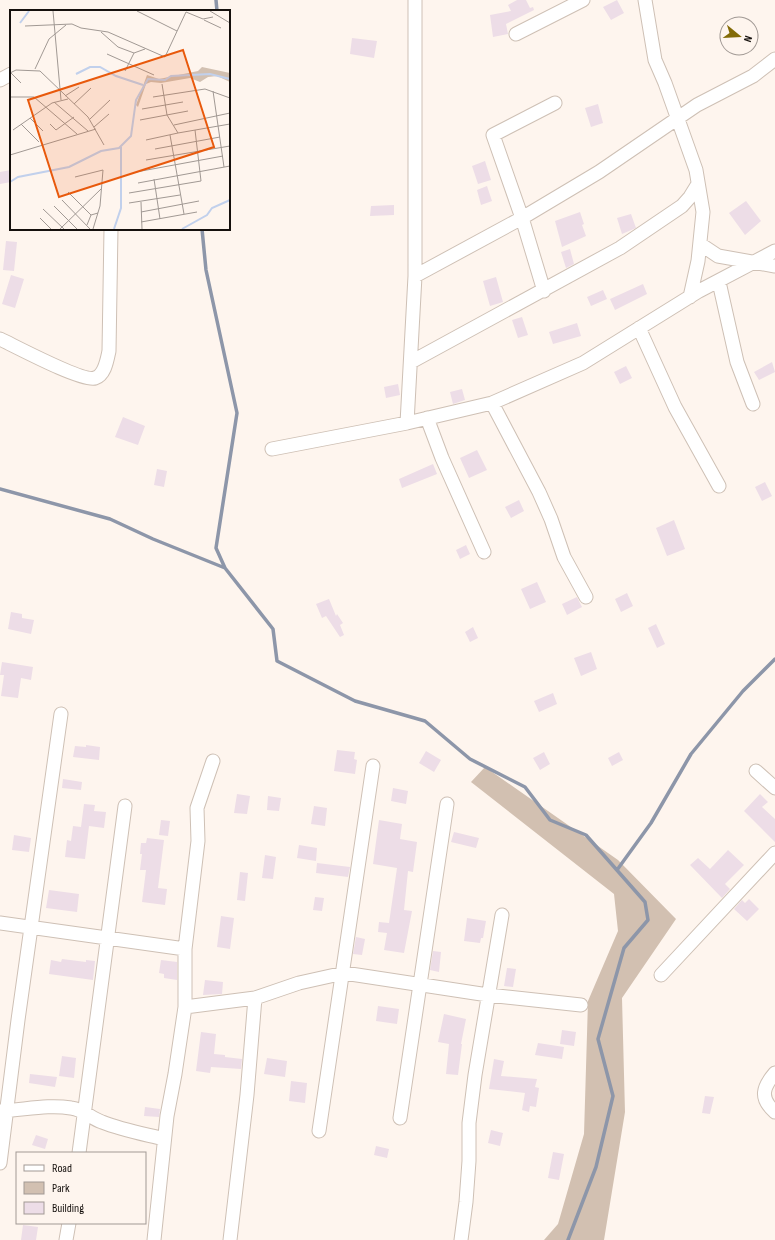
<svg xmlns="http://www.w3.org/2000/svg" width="775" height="1240" font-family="'Sofia Sans Condensed',sans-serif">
	<rect width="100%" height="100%" fill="#fef5ee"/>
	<path fill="#d2c0b1" d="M485,767L618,860L676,919L622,998L625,1112L604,1240H544L558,1224L584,1134L588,1001L618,931L614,894L471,782Z"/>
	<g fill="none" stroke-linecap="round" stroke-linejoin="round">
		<path stroke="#8d96a9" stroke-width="3.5" d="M216,0L217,11
			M202,229L206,270L237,413L216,548L225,568L273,629L277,661L355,701L425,721L470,759L525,787L550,820L586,835L645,902L648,920L624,948L598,1039L613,1096L596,1167L568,1240
			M0,489L110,519L153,539L225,568
			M617,870L651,823L691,754L743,691L775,659"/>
	</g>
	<path fill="#eddde7" d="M517,0H526L530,8L533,7L534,10L506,24L508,34L493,37L490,15L511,11L508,5Z
		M617,0L624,13L611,20L603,7Z
		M352,38L377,41L374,58L350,54Z
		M598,104L603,123L591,127L585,108Z
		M485,161L491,180L478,184L472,166Z
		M11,170V182L0,184V172Z
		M487,186L492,201L481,205L477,190Z
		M746,201L761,221L745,235L729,213Z
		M394,205V215L370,216L371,206Z
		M580,212L584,224L582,225L586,236L562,247L555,221Z
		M631,214L636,228L622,234L617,218Z
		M6,241L17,242L14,271L3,270Z
		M570,249L574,264L566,268L561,252Z
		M11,275L24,279L15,308L2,304Z
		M496,277L503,302L490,306L483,281Z
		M643,284L647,294L615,310L610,299Z
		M603,290L607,299L591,306L587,297Z
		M522,317L528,335L518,338L512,320Z
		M577,323L581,336L553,344L549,332Z
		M772,362L775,372L759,380L754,372Z
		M626,366L632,378L620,384L614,372Z
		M398,384L400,395L386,398L384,387Z
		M462,389L465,400L453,404L450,392Z
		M123,417L145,426L138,445L115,437Z
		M477,450L487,470L469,478L460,458Z
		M433,464L437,474L402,488L399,479Z
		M157,469L167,471L164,487L154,485Z
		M765,482L772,496L762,501L755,487Z
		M519,500L524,511L511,518L505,507Z
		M674,520L685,549L667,556L656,528Z
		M466,545L470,554L460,559L456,550Z
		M537,582L546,602L530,609L521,589Z
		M627,593L633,606L621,612L615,599Z
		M577,597L582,607L567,615L562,604Z
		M329,599L336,616L337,614L343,623L340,625L344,635L340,637L326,616L322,618L316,604Z
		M11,612L22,614V618L34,620L31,634L8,629Z
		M656,624L665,644L657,648L648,628Z
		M473,627L478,638L470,642L465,632Z
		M591,652L597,669L581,676L574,658Z
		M2,662L33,667L31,680L21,678L18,698L1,696L4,675H0Z
		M553,693L557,704L539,712L534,701Z
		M86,745L100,747L99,760L73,757L75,746L86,747Z
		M337,750L355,752L354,759L357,760L355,774L334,771Z
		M426,751L441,760L434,772L419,763Z
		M544,752L550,764L540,770L533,758Z
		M619,752L623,760L612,766L608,758Z
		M63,779L82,782L81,790L62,788Z
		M393,788L408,791L406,804L391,801Z
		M237,794L250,796L247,814L234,813Z
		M760,794L768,802L762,807L775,819V842L744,811Z
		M268,796L281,798L279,811L267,810Z
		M84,804L95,805L94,811L106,812L104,828L89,826L85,859L65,857L67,840L71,841L73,826L81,827Z
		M314,806L327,808L325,826L311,824Z
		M161,820L170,821L168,836L159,835Z
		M379,820L402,824L400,839L417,842L413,872L408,871L404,910L412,911L404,953L384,950L387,933L378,932L379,922L389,923L397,868L373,864Z
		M454,832L479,838L476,848L451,842Z
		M14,835L31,838L29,852L12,850Z
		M147,838L164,840L158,888L167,889L165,905L142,902L146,870H140L142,854H140L141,843H146Z
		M299,845L317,848L316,861L297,858Z
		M728,850L744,865L725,884L730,889L722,898L690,865L698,858L710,869Z
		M265,855L276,857L273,879L262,878Z
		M317,863L350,867L348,877L316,873Z
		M240,872L248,873L245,901L237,900Z
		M49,890L79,894L77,912L46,908Z
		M315,897L324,898L322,911L313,910Z
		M749,899L759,909L747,921L734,909L742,900L745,903Z
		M221,916L234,918L230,949L217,947Z
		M467,918L486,921L483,938H481L480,943L464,941Z
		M356,937L365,939L362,955L353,954Z
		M433,951L441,952L439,972L430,970Z
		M62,959L86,962V960L95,961L93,980L49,974L51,960L61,962Z
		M161,960L177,962V980L164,978V974L159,973Z
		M507,968L516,969L513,987L504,986Z
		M205,980L223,982L222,994L203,995Z
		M378,1006L399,1009L397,1024L376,1021Z
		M444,1014L466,1019L461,1044H462L458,1075L446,1074L449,1044L438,1042Z
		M562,1030L576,1032L574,1046L560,1044Z
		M201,1032L216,1034L214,1054L225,1055V1057L242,1059L241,1069L211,1067L210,1073L196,1071Z
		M538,1043L564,1047L562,1059L535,1055Z
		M62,1056L76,1058L74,1078L59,1076Z
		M267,1058L287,1061L285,1077L264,1074Z
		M494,1059L504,1061L501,1076L537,1079L535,1087L539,1088L536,1107L530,1106L529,1112L522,1110L525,1093L489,1089Z
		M30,1074L57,1077L55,1087L29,1083Z
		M291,1081L307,1083L305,1103L289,1101Z
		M705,1096L714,1097L710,1114L702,1113Z
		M145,1107L160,1109L159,1117L144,1116Z
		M491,1130L503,1133L500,1146L488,1143Z
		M36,1135L48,1139L45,1149L32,1145Z
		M376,1146L389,1149L387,1158L374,1155Z
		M553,1152L564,1154L559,1180L548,1178Z
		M23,1225L38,1227L36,1240H21Z"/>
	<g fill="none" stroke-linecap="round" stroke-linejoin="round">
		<defs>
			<path id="minor" d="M645,0L655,60L665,83L696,170L703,212L698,261L690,297
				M516,34L583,0
				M0,80L11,74
				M700,244L718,256L775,266
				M415,276L522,218L599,172L697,105L753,76L775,59
				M719,282L737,362L753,404
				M544,291L522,218L493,135L555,103
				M639,328L675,407L719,486
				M0,339C15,346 82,382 95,378C105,375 107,360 109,351L111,229
				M411,362L620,248L682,206L690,197L698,184
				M492,403L539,492L551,519L564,557L586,597
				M427,418L442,458L484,552
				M407,423L415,276V0
				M272,449L407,423L492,403L583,363L699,291L775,251
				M756,771L775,788
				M0,923L185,949
				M661,975L775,853
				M185,1007V949L198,841L197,808L213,761
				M775,1073C763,1087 759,1098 775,1112
				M0,1111C24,1110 48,1104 71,1108C85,1110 90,1118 102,1122C122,1130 144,1134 164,1139
				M400,1118L447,804
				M319,1131L373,766
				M79,1153L125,806
				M0,1163L18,1020L61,714
				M66,1240L69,1223
				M154,1240L167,1116L175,1074L185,1007L255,998L299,983L344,973L488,995L581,1005
				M230,1240L247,1095L255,998
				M461,1240L466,1202L469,1161V1123L475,1075L502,915"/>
		</defs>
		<use href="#minor" stroke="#cec0b5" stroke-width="15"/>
		<use href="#minor" stroke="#fff" stroke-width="13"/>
	</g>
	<g transform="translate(10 10)">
		<rect width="220" height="220" fill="#fef5ee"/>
		<path d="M192,57L220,63V72L207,66L198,67L190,72L180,68L151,73L141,72L136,74L128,97L126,95L137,65L149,69L188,61Z" fill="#d2c0b1"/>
		<path fill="none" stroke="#c1d0ec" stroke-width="2" d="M10,13L19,1M66,64L80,57H90L106,66L133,75M0,172L8,167L59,157L91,141L109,138L121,126L126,90L138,69L155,70L161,66L200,64L220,69M104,219L111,198V137M172,219L197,205L202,198L220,190"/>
		<path fill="none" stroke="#a19994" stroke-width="1" d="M43,1L51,90M127,1L167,21M200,1L220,13M194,10L211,18M15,16L62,14L71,18L98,22L155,47L176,2L193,9L203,7M91,22L108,37L124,43L135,39M97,44L144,65M25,59L39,29L56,15M115,61L124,43M0,63L6,60L30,61L78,107L94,135M1,63L11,73M152,74L157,105L168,123L220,114M203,81L214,157M55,86L69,77M0,87H24L67,124M143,87L195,79L220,88M44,92L78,121M64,94L81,78M132,99L173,92M20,108L33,121M80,109L100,90M130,110L178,101M11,114L29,132M40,114L46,120L64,107M164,115L220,103M84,117L99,104M3,120L42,93L58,89M160,125L174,204M136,130L168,123M145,139L210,127M0,145L86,119M136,150L220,136M126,162L213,146M65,167L93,160L90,196L83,219M144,169L150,209M128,173L220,156M58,182L81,205M119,183L191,171L185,120M52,190L80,219M131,192L132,219M119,193L170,185M44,196L67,219M33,199L54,219M131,202L189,191M30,208L41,219M131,212L187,202M77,215L81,205L88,203M50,219L91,179"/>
		<path fill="#e8590c" fill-opacity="0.15" stroke="#e8590c" stroke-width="2" d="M173,40L204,137L49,187L18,90Z"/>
		<rect width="220" height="220" fill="none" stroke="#15100d" stroke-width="2"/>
	</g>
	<rect x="16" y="1152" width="130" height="72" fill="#fef5ee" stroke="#a19994"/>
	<rect x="24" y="1165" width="20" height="6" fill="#ffffff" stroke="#a19994"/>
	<text x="52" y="1172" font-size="12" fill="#15100d">Road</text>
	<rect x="24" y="1182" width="20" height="12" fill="#d2c0b1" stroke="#a19994"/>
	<text x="52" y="1192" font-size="12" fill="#15100d">Park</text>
	<rect x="24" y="1202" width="20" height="12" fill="#eddde7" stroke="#a19994"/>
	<text x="52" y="1212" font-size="12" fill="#15100d">Building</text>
	<g transform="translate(739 36) rotate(108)"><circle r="19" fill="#fef5ee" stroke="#a19994"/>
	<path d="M0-3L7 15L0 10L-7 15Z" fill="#836b07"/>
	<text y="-6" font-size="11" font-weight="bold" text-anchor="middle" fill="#15100d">N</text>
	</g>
</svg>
